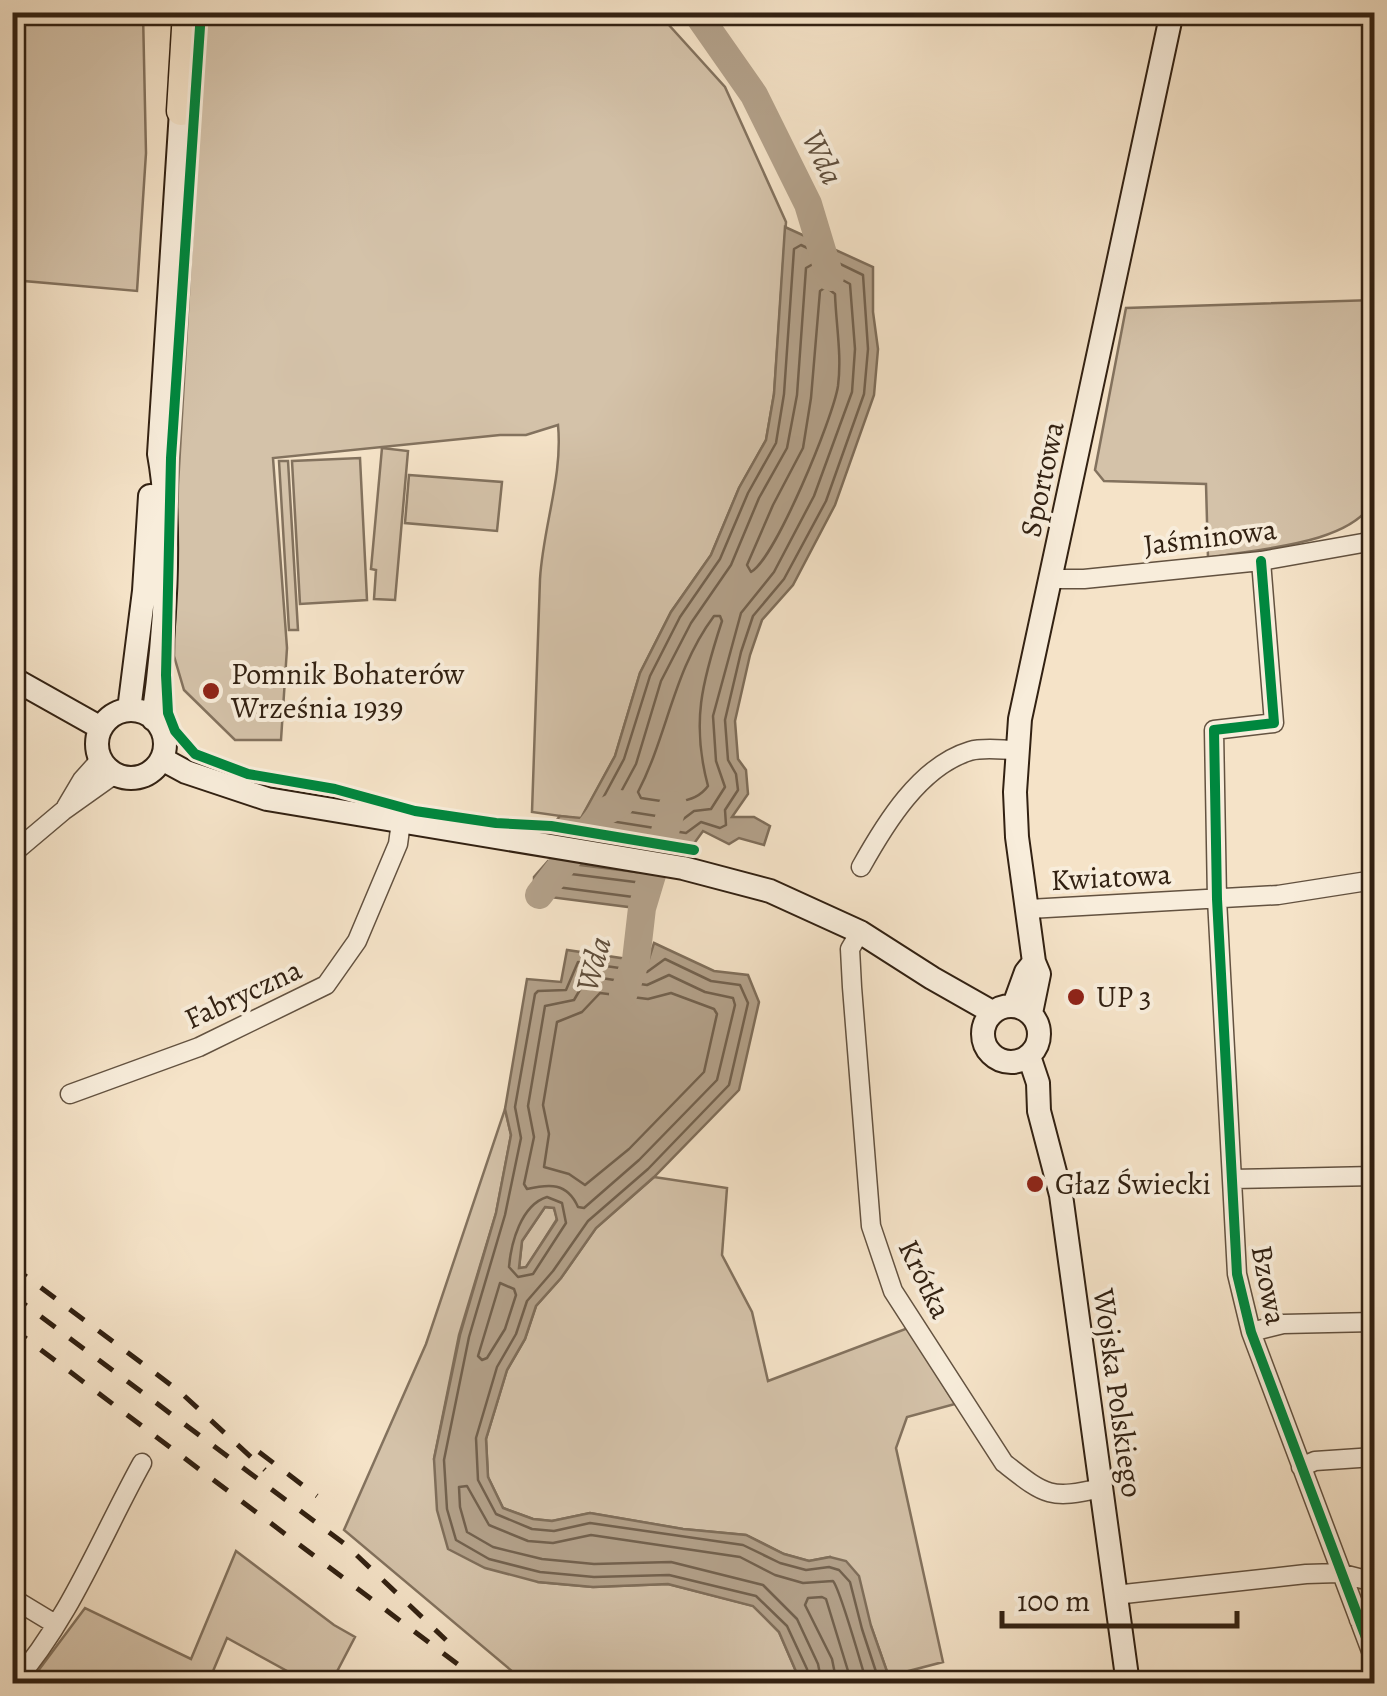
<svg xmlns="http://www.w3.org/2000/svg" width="1387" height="1696" font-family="Alegreya,serif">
	<rect width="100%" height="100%" fill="#f5e3c8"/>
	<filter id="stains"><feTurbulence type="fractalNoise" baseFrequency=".002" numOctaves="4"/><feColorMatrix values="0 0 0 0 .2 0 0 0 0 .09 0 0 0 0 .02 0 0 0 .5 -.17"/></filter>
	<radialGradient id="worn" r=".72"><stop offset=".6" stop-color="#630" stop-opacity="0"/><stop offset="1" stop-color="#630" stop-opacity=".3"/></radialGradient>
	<path fill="#d4c2a9" stroke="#83725e" stroke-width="2.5" d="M12,13H143L146,153L137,291L13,280Z
		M205,13H658L725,87L786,222L774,394L766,440L739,488L711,555L671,612L640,673L615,756L581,819L532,812C535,734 537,656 540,579C543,527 563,476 558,425L526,435H500L273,458L287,648L281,740H235L184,690L174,656L178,485Z
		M1374,300V500C1352,545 1254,549 1208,558L1206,484L1104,481L1095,470L1126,308Z
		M382,448L408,451L395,600L374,599L376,570L371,569Z
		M360,458L367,600L300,604L292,461Z
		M279,461H288L298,630H289Z
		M409,475L502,482L497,531L405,523Z
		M505,1109L511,1135L496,1213L459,1335L434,1459L538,1582L593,1587L668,1584L754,1606L779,1632L801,1683H502L513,1672L344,1530L426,1344Z
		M654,1177L727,1188L722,1255L752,1312L768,1381L908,1328L955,1404L907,1417L896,1448L943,1662L901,1673L903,1683H891L871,1626L830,1557L809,1561L784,1554L746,1535L683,1529L590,1513L552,1521L533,1519L503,1508L488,1477L486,1439L507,1370L525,1339L536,1306L561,1278L596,1228Z
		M545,1207L554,1208L557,1219L526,1268H519L522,1241Z
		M236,1551L334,1625L355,1637L331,1683H309L227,1638L208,1683H29L85,1608L191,1659Z"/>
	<path fill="#b3a18a" stroke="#7f6e5a" stroke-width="2.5" fill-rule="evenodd" d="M785,227L873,267V312L878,349L874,395L835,505L793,585L762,620L750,655L735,721L738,759L746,770L748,794L732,817H754L770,826L764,845L739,838L729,844L703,831L693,845L555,822L560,816L581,818L615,756L640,673L671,612L711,555L739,488L766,440L774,394Z
		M548,861L660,875L652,910L534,895V877Z
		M654,943L714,971L748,975L759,1002L739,1090L654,1177L596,1228L561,1278L536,1306L525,1339L507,1370L486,1439L488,1477L503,1508L533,1519L552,1521L590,1513L683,1529L746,1535L784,1554L809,1561L830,1557L846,1561L859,1576L871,1626L891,1683H801L779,1632L753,1606L668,1584L593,1587L538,1582L485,1568L448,1549L437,1510L434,1459L460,1335L496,1213L511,1135L505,1109L527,979L561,982L567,950L648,962ZM545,1207L554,1208L557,1220L526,1267L519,1268L522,1241Z"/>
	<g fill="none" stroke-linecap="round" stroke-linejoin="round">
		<path stroke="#72614e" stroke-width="2.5" d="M801,245L863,275L868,349L864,394L826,501L784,579L753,616L741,652L725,720L728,760L736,774L738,790L725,810L726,825L720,828L701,822L686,833L598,819L595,813L624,759L650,676L680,617L720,559L748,493L776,443L784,394L794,249Z
			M813,264L850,284L855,349L852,392L814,496L774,572L741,613L713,716L716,761L725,787L711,809L694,811L682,820L618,810L615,803L636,764L661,681L691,623L731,565L759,498L787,448L797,395L806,268Z
			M826,287L835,294C836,325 842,355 838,386C833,418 775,559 751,572L747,565L773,505L803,448L811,398L820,291Z
			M714,616H720L722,621C702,682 691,723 708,786C693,807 664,802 641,798L638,792C668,734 673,671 714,616Z
			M555,872L643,883L647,889L641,898L549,886L546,879Z
			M669,975L705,992L733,998L735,1005L717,1080L639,1160L584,1208L578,1207C567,1182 549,1184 527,1189L524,1184L534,1137L528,1106L545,1006L574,1000L588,976L647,985Z
			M600,993L648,999L671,993L714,1009L717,1014L704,1072L629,1149L585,1185L569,1174L544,1167L549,1134L543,1105L557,1022L582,1012Z
			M547,1197L562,1203L566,1223L533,1274L518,1277L509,1267C511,1243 521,1205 547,1197Z
			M500,1283L514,1289L516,1295L505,1329L487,1358L482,1360L478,1356Z
			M810,1684L807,1669L787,1626L756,1596L669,1575L594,1577L540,1572L489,1559L456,1540L447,1509L444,1460L469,1337L505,1215L521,1138L515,1107L535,994L538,991L566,990L578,962L647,972L665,959L711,981L740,985L748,1003L729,1085L648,1169L588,1221L553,1271L527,1301L516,1334L497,1367L476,1438L478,1480L496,1514L532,1529L554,1531L590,1523L743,1545L780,1563L806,1570L829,1567L839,1570L850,1582L862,1629L880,1684
			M822,1684L818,1664L797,1619L763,1585L671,1562L594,1564L542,1559L493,1547L467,1532L460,1507L459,1487L467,1486L489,1525L528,1541L553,1543L591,1535L740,1557L775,1575L803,1583L833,1581C840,1589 862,1667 867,1684
			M837,1684L832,1659L805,1605L808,1598L822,1597L826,1599L852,1684"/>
		<path stroke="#b3a18a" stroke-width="28" d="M696,12L754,95L808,204L830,277
			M539,895L602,813L620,804
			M623,995L636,960L642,908L673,805"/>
		<defs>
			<path id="street" d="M1261,561L1274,723L1214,730L1217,899L1237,1274L1251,1332L1374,1659
				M1051,579H1084L1261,561L1374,541
				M66,807L82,780L100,760
				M12,854L63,811L115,774
				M861,867C885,824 920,766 970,751C984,747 1002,750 1017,750
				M1029,909L1278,895L1374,880
				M860,932L850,949L852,987L871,1226L893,1291L1004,1463C1045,1495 1049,1500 1101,1488
				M70,1094L199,1047L326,985L357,941L398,844L401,822
				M1232,1179L1374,1176
				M1251,1332L1283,1324L1374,1322
				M1301,1467L1315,1461L1374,1457
				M1115,1595L1306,1574L1339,1573L1374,1582
				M12,1598L55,1624
				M1359,1620L1374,1595
				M13,1684C70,1619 101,1537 142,1463"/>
			<path id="secondary" d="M12,678L101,728
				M129,710L144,591L150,496
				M97 744a34 34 0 1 1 68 0a34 34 0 1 1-68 0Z
				M153,719C164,641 173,531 159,454L181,111
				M162,759L186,772L267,799L683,868L770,891L860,932L932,978L992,1012
				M1014,1005L1026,972L1034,962
				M983 1034a28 28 0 1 1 56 0a28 28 0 1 1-56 0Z
				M1031,1013L1039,974L1034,962L1017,837L1015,792L1020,719L1172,12
				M1029,1056L1038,1083L1039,1111L1061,1195L1128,1684"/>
			<path id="primary" d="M181,111L187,12"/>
		</defs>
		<use href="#street" stroke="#635240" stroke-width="21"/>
		<use href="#secondary" stroke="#322112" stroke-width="26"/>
		<use href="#primary" stroke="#322112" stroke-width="31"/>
		<use href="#street" stroke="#f8eddb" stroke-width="18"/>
		<use href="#secondary" stroke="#f8eddb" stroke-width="22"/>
		<use href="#primary" stroke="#f5e3c8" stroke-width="28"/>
		<path stroke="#322112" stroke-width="5" stroke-dasharray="18 18" stroke-linecap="butt" d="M12,1266L179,1391L265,1470
			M12,1295L346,1545L446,1640
			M12,1328L484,1684
			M259,1452L317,1496"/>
		<defs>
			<path id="cycleway" d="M201,12L171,458L166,675L168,713L175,731L195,754L248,774L335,789L415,811L496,823L551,826L694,850
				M1261,561L1274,723L1214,730L1217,899L1237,1274L1251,1332L1374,1659"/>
		</defs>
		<use href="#cycleway" stroke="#f8eddb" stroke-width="16"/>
		<use href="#cycleway" stroke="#00873e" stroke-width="10"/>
	</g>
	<g fill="#8f2418" stroke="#f8eddb" stroke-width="4">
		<circle cx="211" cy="691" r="10"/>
		<circle cx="1076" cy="997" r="10"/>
		<circle cx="1035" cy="1184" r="10"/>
	</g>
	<g text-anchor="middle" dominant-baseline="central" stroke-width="8" stroke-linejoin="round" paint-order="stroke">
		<g font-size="30" fill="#322112" stroke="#f8eddb">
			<text transform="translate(1042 479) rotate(-78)">Sportowa</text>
			<text transform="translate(1210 537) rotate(-7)">Jaśminowa</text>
			<text transform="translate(1111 877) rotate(-3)">Kwiatowa</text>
			<text transform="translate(243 994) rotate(-25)">Fabryczna</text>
			<text transform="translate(925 1279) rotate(64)">Krótka</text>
			<text transform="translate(1269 1285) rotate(79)">Bzowa</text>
			<text transform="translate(1118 1393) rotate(82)">Wojska Polskiego</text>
		</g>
		<g font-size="30" fill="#322112" stroke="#f8eddb" text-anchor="start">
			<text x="231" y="674">Pomnik Bohaterów<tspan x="231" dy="34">Września 1939</tspan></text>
			<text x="1096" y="997">UP 3</text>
			<text x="1055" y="1184">Głaz Świecki</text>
		</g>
		<g font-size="32" font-style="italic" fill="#5f4e3c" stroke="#f8eddb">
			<text transform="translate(823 157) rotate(65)">Wda</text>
			<text transform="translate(593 964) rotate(-74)">Wda</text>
		</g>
	</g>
	<rect width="1387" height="1696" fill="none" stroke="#f5e3c8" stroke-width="50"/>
	<rect x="15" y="15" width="1357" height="1666" fill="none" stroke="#322112" stroke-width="5"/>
	<rect x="25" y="25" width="1337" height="1646" fill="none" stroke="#322112" stroke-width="2.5"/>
	<path d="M1002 1611v15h235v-15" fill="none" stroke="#322112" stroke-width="5"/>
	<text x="1017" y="1611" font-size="30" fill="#322112" stroke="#f8eddb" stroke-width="8" paint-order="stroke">100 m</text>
	<rect width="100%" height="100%" filter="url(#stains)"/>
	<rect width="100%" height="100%" fill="url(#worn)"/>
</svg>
